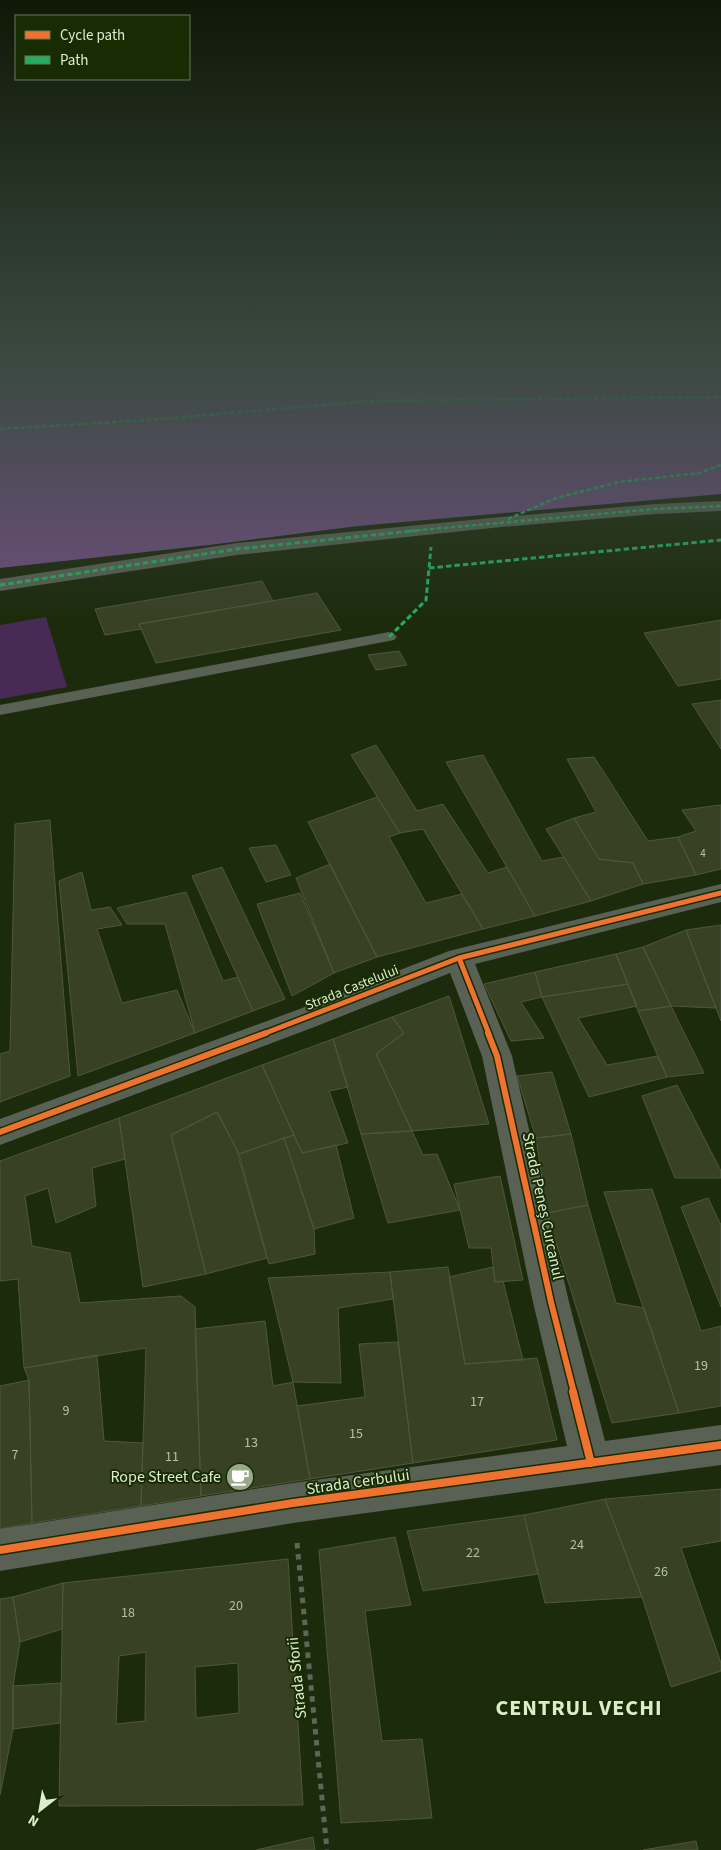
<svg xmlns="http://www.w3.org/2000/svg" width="721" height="1850" font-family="'Source Sans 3',sans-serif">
	<rect width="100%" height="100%" fill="#1d2b0d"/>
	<path fill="#472b56" d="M46,617L67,687L0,699V625Z"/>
	<path fill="#6d4e7d" d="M0,357H721V494L358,526L209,545L0,568Z"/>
	<path fill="#394125" stroke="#4f563c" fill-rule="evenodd" d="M262,581L273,601L139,624L141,629L105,635L95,609Z
		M317,593L341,630L156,663L139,624Z
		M721,620V679L678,686L644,633Z
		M399,651L407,665L376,670L368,655Z
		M721,700V749L692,704Z
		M376,745L417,811L443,804L488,873L507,867L535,916L483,929L423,829L400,833L351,755Z
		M483,755L542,861L564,857L591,901L535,916L446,762Z
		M594,757L648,841L678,837L696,875L643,884L633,863L599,859L574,818L596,812L567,759Z
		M377,797L400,833L389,837L426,903L462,894L483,929L377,957L308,822Z
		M721,805V869L696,875L678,837L696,831L682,810Z
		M574,818L599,859L633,863L643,884L591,901L546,829Z
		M50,820L70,1076L0,1102V1054L10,1051L15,824Z
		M276,845L291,875L266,882L249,848Z
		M330,864L377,957L334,973L296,878Z
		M222,867L285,999L253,1011L192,876Z
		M82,872L91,910L110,907L122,925L97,929L122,1003L177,990L195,1033L78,1076L59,881Z
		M186,892L223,981L238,977L253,1011L195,1033L165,924H127L117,908Z
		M300,893L334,973L292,996L257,904Z
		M721,925V1021L686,930Z
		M686,930L716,1008L671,1006L643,947Z
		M643,947L671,1006L638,1011L616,954Z
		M616,954L628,984L542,997L535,972Z
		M535,972L542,997L521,1002L544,1038L511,1041L484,984Z
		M628,984L637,1006L578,1018L607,1065L658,1056L667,1077L589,1097L542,997Z
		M449,996L489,1124L412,1131L376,1054L404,1033L392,1017Z
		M671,1006L704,1073L667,1077L638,1011Z
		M392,1017L404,1033L376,1054L412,1131L361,1134L333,1039Z
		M333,1039L348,1087L329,1091L348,1143L302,1153L262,1065Z
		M262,1065L294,1135L239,1154L217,1112L171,1135L206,1274L143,1287L119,1118Z
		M552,1072L571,1134L536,1138L517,1076Z
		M677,1085L721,1171V1178H675L642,1096Z
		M217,1112L236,1148L267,1258L206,1274L171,1135Z
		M119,1118L125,1159L92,1168L96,1206L56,1223L48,1188L25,1196L32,1246L70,1253L80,1303L181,1296L195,1307L201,1496L141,1506L146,1348L24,1368L18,1279L0,1281V1161Z
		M412,1131L423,1155L437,1154L460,1210L388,1223L361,1134Z
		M571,1134L588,1205L547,1213L536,1138Z
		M294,1135L302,1153L336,1145L354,1218L314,1229L284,1138Z
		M284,1138L314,1229L315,1254L269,1264L239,1154Z
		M500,1176L523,1280L495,1282L491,1248H469L454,1184Z
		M652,1189L701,1331L721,1326V1406L679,1413L604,1192Z
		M708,1198L721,1225V1307L681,1207Z
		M588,1205L616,1303L644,1308L679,1413L612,1423L547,1213Z
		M448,1267L465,1364L537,1358L557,1440L413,1463L390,1272Z
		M493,1267L495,1282L503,1281L523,1360L465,1364L449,1277Z
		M390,1272L393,1299L338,1308L341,1383L293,1382L268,1278Z
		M265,1321L273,1386L293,1382L310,1479L201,1496L195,1329Z
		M398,1342L413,1463L310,1479L297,1406L365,1397L359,1344Z
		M97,1355L104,1441L143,1443L141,1506L32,1523L29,1380L24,1368Z
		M29,1380L32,1523L0,1529V1386Z
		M721,1489V1541L681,1548L721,1663V1671L671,1687L642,1597L605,1499Z
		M605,1499L642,1597L545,1603L524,1515Z
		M524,1515L538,1574L423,1591L407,1531Z
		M395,1537L411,1605L365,1611L382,1741L422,1739L432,1818L341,1823L319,1550Z
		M288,1559L303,1805L59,1806L63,1583ZM146,1652L145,1721L116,1724L119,1656ZM238,1663L239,1713L196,1718L195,1667Z
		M63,1583L62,1629L20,1642L13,1597Z
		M13,1597L20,1642L13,1686V1729L0,1795V1599Z
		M61,1683L60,1723L13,1729V1686Z
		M313,1837L315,1850H256Z
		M696,1841L698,1850H643Z"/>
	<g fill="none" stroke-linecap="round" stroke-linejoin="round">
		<path stroke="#5e6658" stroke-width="5" stroke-dasharray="5.5 5.5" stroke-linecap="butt" d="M297,1543L327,1850"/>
		<path fill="#596054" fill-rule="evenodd" d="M389,632L394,634L397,637L394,640L0,715V705Z"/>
		<path fill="#596054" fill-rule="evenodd" d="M721,501V511L656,514L501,527L237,555L0,591V579L237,543L501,517L656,504Z"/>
		<path fill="#596054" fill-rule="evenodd" d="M721,884V902L475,964L512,1056L569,1302L605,1441L721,1425V1465L293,1523L0,1571V1529L293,1483L567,1446L533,1302L482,1056L450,973L317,1026L0,1145V1119L297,1010L449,951Z"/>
		<path stroke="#26ab63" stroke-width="2.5" stroke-dasharray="4.5 2.5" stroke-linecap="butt" d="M0,429L149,420L369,401L721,397
			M508,519L556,498L619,482L699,473L721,465
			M409,531L656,509L721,506"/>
		<path stroke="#26ab63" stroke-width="3" stroke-dasharray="5.5 3" stroke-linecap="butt" d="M429,568L721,540
			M0,585L237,549L422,530
			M389,637L426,600L431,547"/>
		<defs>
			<path id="cycleway-far2" d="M459,958L489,1034
				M263,1034L459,958L721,893"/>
			<path id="cycleway-far1" d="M488,1033L497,1056L551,1302L574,1393
				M0,1132L266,1033"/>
			<path id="cycleway" d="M573,1392L591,1463
				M0,1550L293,1503L721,1445"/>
		</defs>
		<use href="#cycleway-far2" stroke="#182c03" stroke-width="8"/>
		<use href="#cycleway-far1" stroke="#182c03" stroke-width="9"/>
		<use href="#cycleway" stroke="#182c03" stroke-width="11"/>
		<use href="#cycleway-far2" stroke="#ef722f" stroke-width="5"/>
		<use href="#cycleway-far1" stroke="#ef722f" stroke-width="6"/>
		<use href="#cycleway" stroke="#ef722f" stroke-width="8"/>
	</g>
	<linearGradient id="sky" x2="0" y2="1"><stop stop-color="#101807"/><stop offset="0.58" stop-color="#3a4a40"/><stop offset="1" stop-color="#3a4a40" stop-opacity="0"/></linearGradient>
	<rect width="721" height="616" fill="url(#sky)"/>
	<defs>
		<symbol id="cafe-disc" viewBox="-11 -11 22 22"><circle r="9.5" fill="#98a88b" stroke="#182c03"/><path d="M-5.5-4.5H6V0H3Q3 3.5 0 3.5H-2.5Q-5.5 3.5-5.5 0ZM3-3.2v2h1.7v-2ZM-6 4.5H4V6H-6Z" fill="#fff"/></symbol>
	</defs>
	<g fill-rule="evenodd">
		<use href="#cafe-disc" x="224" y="1461" width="32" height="32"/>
	</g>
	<g text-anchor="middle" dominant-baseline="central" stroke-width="4" stroke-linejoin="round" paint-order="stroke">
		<g font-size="11" fill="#b2c1a4">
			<text x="703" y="853">4</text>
		</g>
		<g font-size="14" fill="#dbeccf" stroke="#182c03">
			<text transform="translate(352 988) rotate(-22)">Strada Castelului</text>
		</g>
		<g font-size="14" fill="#b2c1a4">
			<text x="701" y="1366">19</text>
			<text x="477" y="1402">17</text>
			<text x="66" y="1411">9</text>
			<text x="356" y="1434">15</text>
			<text x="251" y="1443">13</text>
			<text x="15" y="1455">7</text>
			<text x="172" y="1457">11</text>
			<text x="577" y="1545">24</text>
			<text x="473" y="1553">22</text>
			<text x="661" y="1572">26</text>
			<text x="236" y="1606">20</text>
			<text x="128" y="1613">18</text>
		</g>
		<g font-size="16" fill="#dbeccf" stroke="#182c03">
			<text transform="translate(543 1206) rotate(78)">Strada Peneș Curcanul</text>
			<text transform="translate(358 1482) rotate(-8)">Strada Cerbului</text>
			<text transform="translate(297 1678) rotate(-96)">Strada Sforii</text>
		</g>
		<g font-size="16" fill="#dbeccf" stroke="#182c03" text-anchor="end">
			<text x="221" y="1477">Rope Street Cafe</text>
		</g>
		<g font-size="22" font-weight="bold" letter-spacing="1" fill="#dbeccf" stroke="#182c03">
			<text x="579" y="1708">CENTRUL VECHI</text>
		</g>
	</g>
	<rect x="15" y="15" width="175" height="65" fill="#182c03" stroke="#667955"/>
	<rect x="25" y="31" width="25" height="8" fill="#ef722f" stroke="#667955"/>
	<text x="60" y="40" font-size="15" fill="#dbeccf">Cycle path</text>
	<rect x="25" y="56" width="25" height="8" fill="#26ab63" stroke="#667955"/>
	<text x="60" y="65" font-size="15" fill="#dbeccf">Path</text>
	<g transform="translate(40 1810) rotate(211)" stroke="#182c03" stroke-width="4" paint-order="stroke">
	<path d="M0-4L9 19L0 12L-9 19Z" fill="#dbeccf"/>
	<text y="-8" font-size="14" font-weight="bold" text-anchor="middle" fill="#dbeccf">N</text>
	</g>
</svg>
